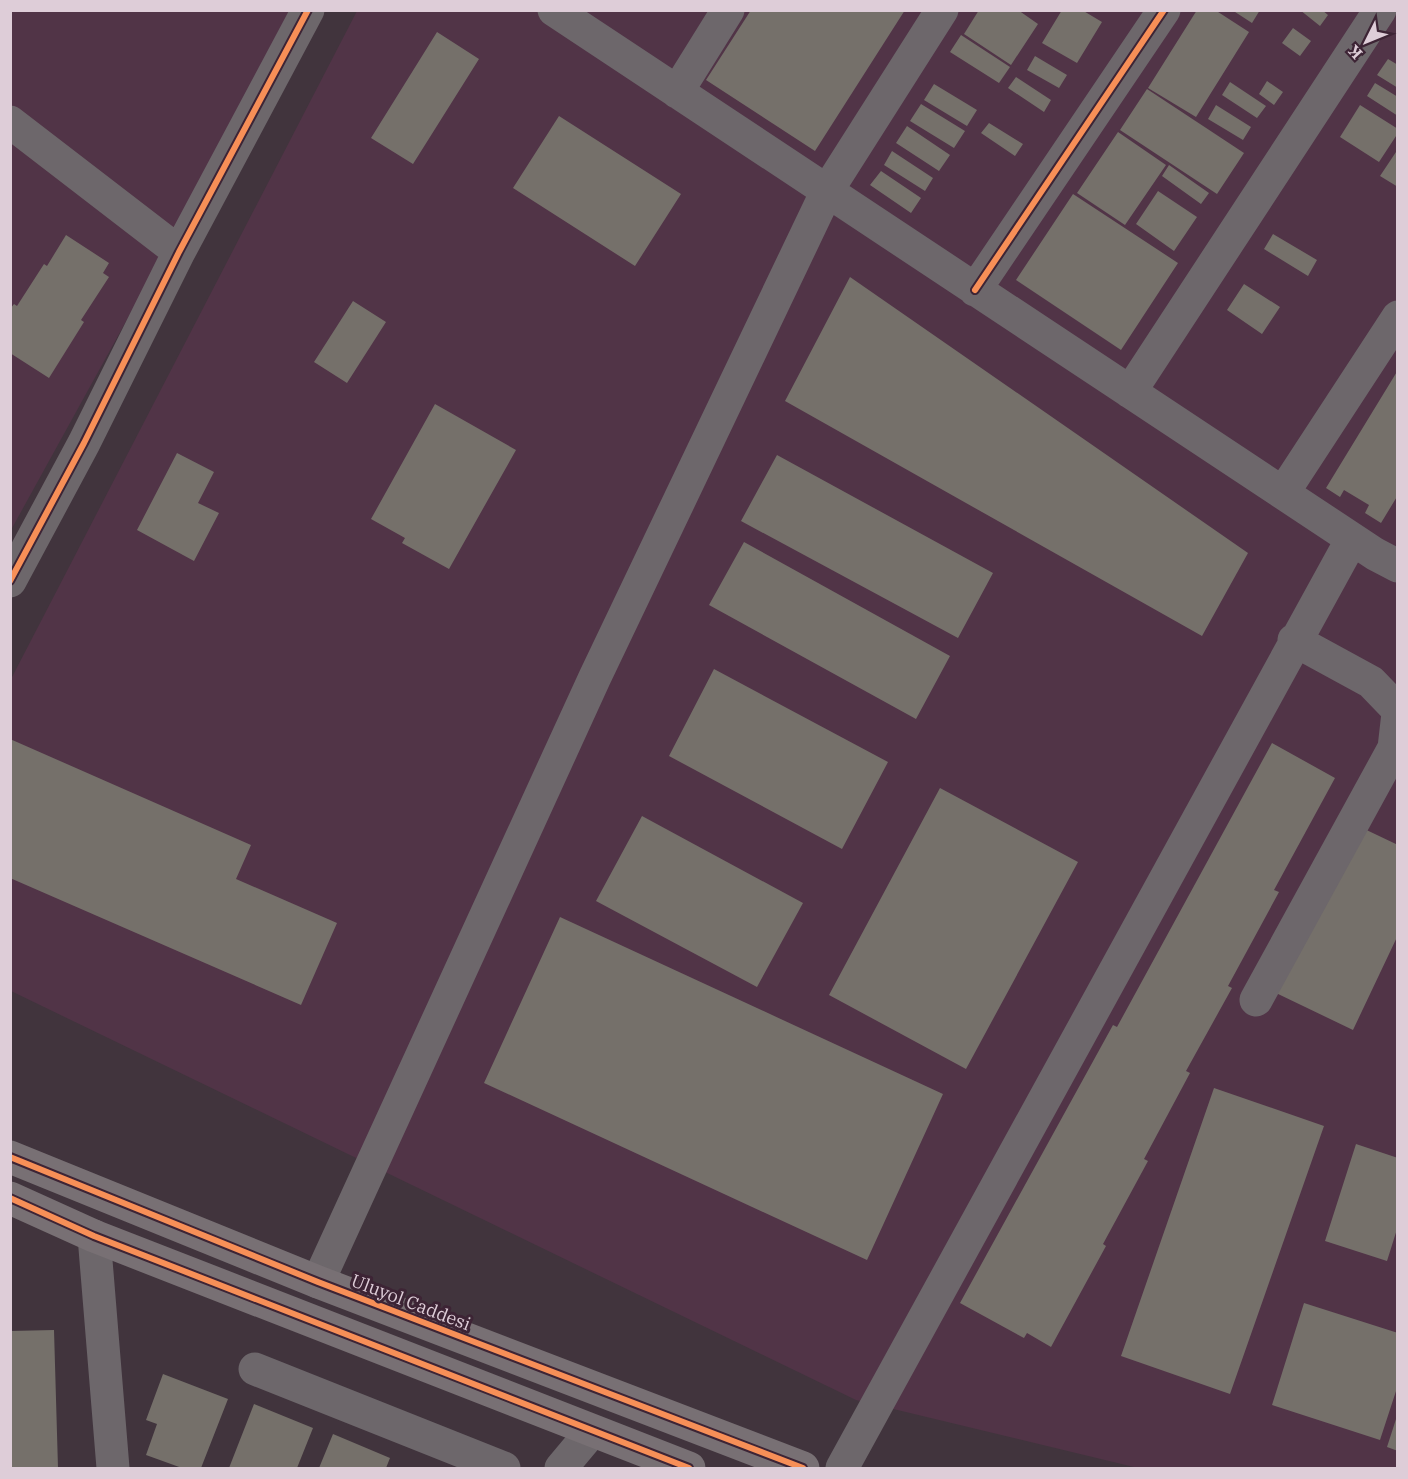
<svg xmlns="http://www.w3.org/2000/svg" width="1408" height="1479" font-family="'IBM Plex Serif',serif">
	<rect width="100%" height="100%" fill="#41343d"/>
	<path fill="#513447" d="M11,11H297L11,530Z
		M357,11H1397V1468H1138L856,1400L11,991L10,681Z"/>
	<path fill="#75706a" d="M751,10H905L815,151L706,80Z
		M979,10H1018L1038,24L1011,65L964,34Z
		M1062,10H1082L1102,22L1077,63L1042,43Z
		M1197,10H1215L1249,32L1196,117L1148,88Z
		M1232,10H1260L1252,23Z
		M1300,10H1322L1328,15L1320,26Z
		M1293,28L1311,41L1300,56L1282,43Z
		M437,32L479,59L413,164L371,138Z
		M961,35L1010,67L999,83L950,52Z
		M1035,56L1067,75L1059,88L1027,70Z
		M1388,59L1398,65V88L1377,75Z
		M1016,77L1051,100L1044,112L1008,88Z
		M1267,81L1283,92L1274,105L1259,94Z
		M1230,82L1266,106L1257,118L1222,95Z
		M1375,83L1398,97V116L1367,96Z
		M934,84L977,110L967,126L924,100Z
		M1147,89L1244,153L1217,194L1120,130Z
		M921,104L965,131L954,148L910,121Z
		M1216,105L1251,127L1243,140L1208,119Z
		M1360,105L1398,129V133L1379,162L1340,137Z
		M559,116L681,194L635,266L513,188Z
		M989,123L1023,144L1015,156L981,133Z
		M907,126L950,155L939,171L896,143Z
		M1118,132L1166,165L1125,225L1077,193Z
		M1398,149V187L1380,176Z
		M892,151L933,178L925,191L884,165Z
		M1169,165L1209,193L1201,204L1162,176Z
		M881,171L921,198L911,213L870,185Z
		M1158,191L1197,217L1174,251L1136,224Z
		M1073,194L1178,263L1121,350L1016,280Z
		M1273,234L1317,260L1308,276L1264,249Z
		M66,235L109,263L103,273L109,277L81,320L84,322L49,378L10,353V309L14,304L17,306L44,264L47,266Z
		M850,277L1248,553L1202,636L785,401Z
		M1244,284L1280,307L1262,334L1227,310Z
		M353,301L386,322L347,383L314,362Z
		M1398,370V495L1381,523L1365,513L1369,505L1344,490L1340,497L1326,488Z
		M435,404L516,450L449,569L402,543L405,538L371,519Z
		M177,453L214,472L198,503L219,513L194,561L137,530Z
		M777,455L993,573L958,638L741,521Z
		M744,542L950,656L916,719L709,605Z
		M714,669L888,762L842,849L669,756Z
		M10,739L251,845L236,879L337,923L301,1005L10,878Z
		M1272,743L1335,778L1274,890L1279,892L1228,986L1232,988L1186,1071L1190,1073L1144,1159L1148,1161L1103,1244L1106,1246L1051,1347L1027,1333L1024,1338L960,1303L1113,1025L1117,1027Z
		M940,788L1078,862L966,1069L829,995Z
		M642,816L803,903L757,987L596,901Z
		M1356,825L1398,845V935L1353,1030L1276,993Z
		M560,917L943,1094L867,1260L484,1083Z
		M1214,1088L1324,1126L1230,1394L1121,1356Z
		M1356,1144L1398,1158V1226L1387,1261L1325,1241Z
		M1304,1303L1398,1333V1385L1380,1440L1272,1405Z
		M54,1330L58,1468H10V1331Z
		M163,1374L228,1399L201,1468H182L146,1455L157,1424L146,1420Z
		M254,1404L313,1428L297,1468H229Z
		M1397,1416L1398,1417V1451L1387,1447Z
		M333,1434L390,1458L386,1468H319Z"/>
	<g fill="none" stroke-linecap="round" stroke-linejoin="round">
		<path stroke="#6d676b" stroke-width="33" d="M554,10L1375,554L1398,566
			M677,92L728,10
			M10,122L179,252
			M975,290L1164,10
			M1130,392L1380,10
			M1283,493L1398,317
			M10,581L84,443L179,252L308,10
			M1294,640L1371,682L1398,710
			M1256,1000L1394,748L1398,713
			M94,1236L113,1468
			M318,1282L595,677L827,191L942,10
			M255,1369L504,1468
			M561,1468L592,1431
			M842,1468L1352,539"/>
		<path stroke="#787074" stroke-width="33" d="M10,1157L318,1282L803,1468
			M10,1198L94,1236L689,1468"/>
		<defs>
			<path id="cycleway" d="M975,290L1164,10
				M10,581L84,443L179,252L308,10
				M10,1157L318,1282L803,1468
				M10,1198L94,1236L689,1468"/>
		</defs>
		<use href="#cycleway" stroke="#3d2435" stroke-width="10"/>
		<use href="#cycleway" stroke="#f78f57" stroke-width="6"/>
	</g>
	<g text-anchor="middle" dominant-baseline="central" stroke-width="6" stroke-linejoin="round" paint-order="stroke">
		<g font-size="18" fill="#decdd8" stroke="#3d2435">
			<text transform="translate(411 1302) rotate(21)">Uluyol Caddesi</text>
		</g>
	</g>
	<rect width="1408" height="1479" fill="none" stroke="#decdd8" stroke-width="24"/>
	<g transform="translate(1366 42) rotate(227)" stroke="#3d2435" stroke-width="4.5" paint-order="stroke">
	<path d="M0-4.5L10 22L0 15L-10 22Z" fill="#decdd8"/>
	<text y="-9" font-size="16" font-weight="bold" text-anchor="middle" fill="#decdd8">K</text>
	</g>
</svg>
